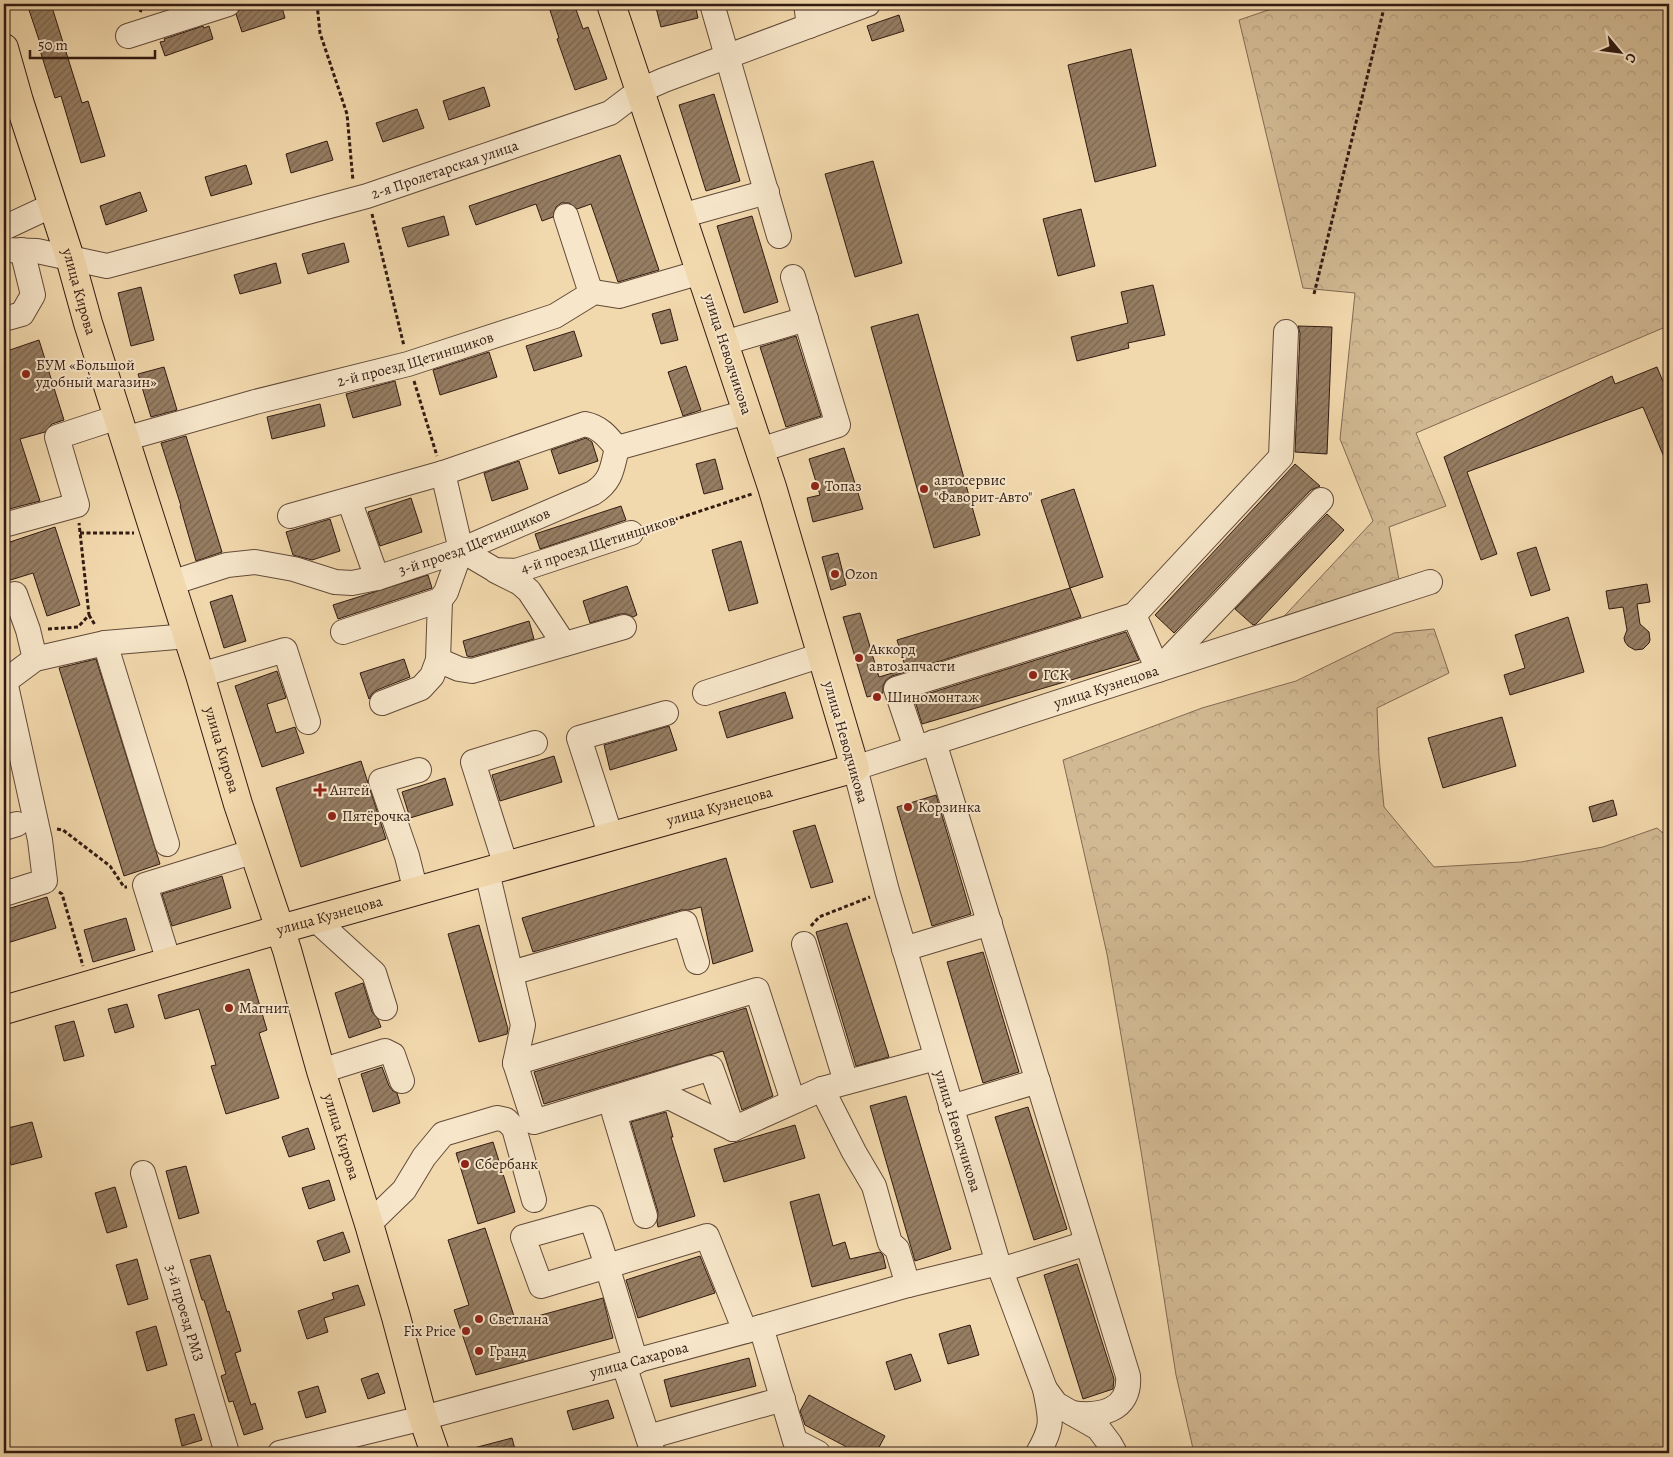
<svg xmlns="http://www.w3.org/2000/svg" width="1673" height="1457" font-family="Alegreya,serif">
	<defs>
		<pattern id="forest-crowns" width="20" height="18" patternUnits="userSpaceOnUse" patternTransform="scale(1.25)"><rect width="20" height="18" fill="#d1b993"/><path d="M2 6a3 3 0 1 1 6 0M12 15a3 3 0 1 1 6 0" fill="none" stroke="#b49e7e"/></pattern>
		<pattern id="building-hatch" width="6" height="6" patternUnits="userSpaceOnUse" patternTransform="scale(1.25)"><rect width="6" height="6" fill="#967e63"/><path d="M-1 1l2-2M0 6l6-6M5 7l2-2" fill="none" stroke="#7b6650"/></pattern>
	</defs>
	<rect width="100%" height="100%" fill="#f2d9ad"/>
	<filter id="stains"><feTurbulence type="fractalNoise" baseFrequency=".004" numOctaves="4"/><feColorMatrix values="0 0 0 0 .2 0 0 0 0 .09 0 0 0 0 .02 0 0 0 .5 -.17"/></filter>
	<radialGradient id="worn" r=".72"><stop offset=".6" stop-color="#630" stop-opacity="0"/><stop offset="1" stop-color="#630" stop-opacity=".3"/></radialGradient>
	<path fill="url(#forest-crowns)" stroke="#826a52" d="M1286,4H1669V340L1663,328L1416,433L1446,506L1389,527L1399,580L1275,626L1373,521L1340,439L1355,293L1303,288L1239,20Z
		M1434,629L1449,673L1377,708L1379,757L1384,807L1434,867L1521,862L1603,847L1657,828L1669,838V1453H1194L1176,1375L1141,1151L1107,954L1063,760L1202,708L1296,681L1394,633Z"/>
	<path fill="url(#building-hatch)" stroke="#321b12" d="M27,4H51L82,103L88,101L105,156L81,163L61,96L55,98L38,44L40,43Z
		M255,4H281L285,18L242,32L236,14L241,8Z
		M548,4H574L583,29L588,27L607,79L575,90L557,39L559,38Z
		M655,4H695L698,18L661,27Z
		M899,15L904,31L872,41L867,26Z
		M203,26L204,28L209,26L213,39L165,56L160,42L165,41L164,39Z
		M1131,49L1156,166L1095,182L1068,65Z
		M484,87L490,106L449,120L443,101Z
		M714,94L740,181L706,191L679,105Z
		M417,109L424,128L383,142L376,123Z
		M327,141L333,160L291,173L286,154Z
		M620,155L659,270L618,282L591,204L577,209L569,203H561L556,207L553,217L542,221L536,204L476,225L469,206Z
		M873,161L902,263L855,277L825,174Z
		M246,165L252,184L211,196L205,177Z
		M140,192L147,211L106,225L100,206Z
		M1081,209L1095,266L1058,276L1043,219Z
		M444,216L449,235L408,247L402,228Z
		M752,216L778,302L744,313L717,226Z
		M344,243L349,262L308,274L302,254Z
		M276,263L281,283L240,294L234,275Z
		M1153,285L1165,335L1128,343L1129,348L1077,361L1071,337L1128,323L1121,292Z
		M141,287L154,340L131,346L118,293Z
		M670,309L678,340L661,344L652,314Z
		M918,314L980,535L934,548L871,327Z
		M1298,326L1332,327L1327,454L1295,452L1300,333Z
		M574,331L582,356L534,371L526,346Z
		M796,336L821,416L786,427L760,347Z
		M39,340L64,420L52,424L45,432L20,439L40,501L9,509L4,494V352Z
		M489,352L497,377L440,395L433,370Z
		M686,366L701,410L683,416L668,372Z
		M164,367L177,410L151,417L138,374Z
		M1657,367L1669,396V469L1643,407L1467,472L1497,554L1481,560L1444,457L1612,376L1615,384Z
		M395,381L401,405L353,418L346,394Z
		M320,404L325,426L272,439L267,417Z
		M186,436L222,552L196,561L180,506H181L161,443Z
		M586,438L592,442L598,461L559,474L551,450Z
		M844,448L863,509L813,522L807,498L820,495L809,459Z
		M715,459L723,489L704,494L696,464Z
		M519,461L528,489L492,501L484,473Z
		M1295,464L1320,486L1311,490L1174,633L1155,615Z
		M1074,489L1103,577L1070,588L1041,500Z
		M411,498L422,532L380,546L368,512Z
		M621,506L626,520L540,549L535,534Z
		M1327,514L1344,530L1256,624L1253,625L1235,609Z
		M330,519L340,551L312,560L293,555L286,532Z
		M55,527L80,605L47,616L33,573L4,582V544Z
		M741,541L758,603L729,611L712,550Z
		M1536,547L1550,590L1531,596L1517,553Z
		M838,553L846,585L831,590L822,557Z
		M428,575L432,588L338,619L333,605Z
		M1647,584L1650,602L1637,604L1640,624L1649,632L1650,640L1649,643L1643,649L1635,650L1628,646L1625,642L1624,638L1627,630L1623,607L1609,609L1606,591Z
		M627,586L637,615L633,617L627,614H620L590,623L583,601Z
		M1070,588L1081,617L892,676L886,680L883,686V693L867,697L843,617L860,613L879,677L906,669L897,640Z
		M232,595L246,641L224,648L210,602Z
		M1568,617L1584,672L1510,695L1504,675L1525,668L1515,635Z
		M529,621L534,639L471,657L467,656L463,641Z
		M1126,632L1139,660L922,724L914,698Z
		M96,659L160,864L124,876L59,668Z
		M404,659L410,677L377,690L372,694L369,699L360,673Z
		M277,671L286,698L267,704L276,733L295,727L304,753L262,767L235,686Z
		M785,692L793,718L727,738L719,712Z
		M1502,717L1516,766L1443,788L1428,738Z
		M669,726L677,750L610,770L604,745Z
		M554,756L562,782L500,801L492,775Z
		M361,761L386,839L301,867L276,788Z
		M445,778L453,805L410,818L402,792Z
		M936,795L971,914L932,926L897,807Z
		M1613,800L1617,815L1593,822L1589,807Z
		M815,825L833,882L811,888L793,831Z
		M726,858L753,951L713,964L701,907L689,910H681L533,952L522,918Z
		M222,876L231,908L172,926L162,894Z
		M47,897L56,928L4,944V910Z
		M126,918L135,950L93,962L84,930Z
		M847,923L889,1057L856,1066L816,932Z
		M479,925L508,1029L507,1034L479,1042L448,934Z
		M983,952L1019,1072L983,1083L947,962Z
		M249,969L267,1030L259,1033L279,1098L226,1114L211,1066L216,1065L199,1009L165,1019L158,995Z
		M363,983L372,1012L378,1019L381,1027L349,1038L335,993Z
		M127,1004L134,1027L115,1033L108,1009Z
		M746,1008L773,1096L742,1110L723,1051L544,1104L534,1072Z
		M74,1021L84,1056L64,1061L55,1026Z
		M382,1067L389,1086L393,1091L397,1093L400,1103L373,1112L361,1074Z
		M906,1096L951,1249L915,1261L870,1106Z
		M1028,1107L1067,1229L1034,1240L995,1117Z
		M666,1112L673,1137H671L695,1216L658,1227L657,1222L658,1212L631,1122Z
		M32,1122L42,1157L11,1165L4,1140V1129Z
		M795,1125L805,1158L724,1182L714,1149Z
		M308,1128L315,1149L289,1157L282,1137Z
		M493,1142L515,1212L478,1224L456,1153Z
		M186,1166L199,1213L179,1219L166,1171Z
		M329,1180L335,1200L309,1209L302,1188Z
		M115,1187L127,1227L107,1233L95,1193Z
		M819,1194L833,1246L845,1242L850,1259L880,1252L883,1255L886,1268L812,1287L790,1202Z
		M485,1228L516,1322L603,1298L613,1338L476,1375L454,1310L469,1305L448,1240Z
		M343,1232L350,1252L324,1261L317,1241Z
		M210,1255L227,1312L229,1311L241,1351L235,1353L251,1405L255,1403L263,1429L244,1435L233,1401L229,1402L221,1376L226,1374L204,1300H202L190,1260Z
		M700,1256L715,1293L638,1318L626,1280Z
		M137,1259L148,1299L128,1305L116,1265Z
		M1077,1264L1114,1379L1113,1389L1083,1399L1044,1275Z
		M358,1285L365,1305L324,1318L328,1332L307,1339L298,1311L334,1299L332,1293Z
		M970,1325L979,1355L948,1364L939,1334Z
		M156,1326L167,1365L147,1371L136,1332Z
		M911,1354L921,1381L895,1390L886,1362Z
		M749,1358L756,1386L671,1407L664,1380Z
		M378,1373L385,1393L368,1399L361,1379Z
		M318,1386L326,1412L306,1418L298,1392Z
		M809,1395L885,1436L876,1453H858L805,1425L800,1411Z
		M608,1400L614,1418L573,1430L567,1411Z
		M194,1414L202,1440L182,1446L175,1419Z
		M512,1438L516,1453H470V1449Z"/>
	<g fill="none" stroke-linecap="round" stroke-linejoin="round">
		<defs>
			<g id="minor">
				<path d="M712,4L779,236"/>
				<path d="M806,4L809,26"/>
				<path d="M128,36L228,4"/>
				<path d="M566,216L589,287L594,292"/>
				<path d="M681,216L767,192"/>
				<path d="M4,228L53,205"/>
				<path id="s1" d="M4,250L37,251L107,266L367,196L610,113L639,91L664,80L868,4"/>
				<path d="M4,319L22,314L33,295L22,250"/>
				<path d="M724,343L806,319"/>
				<path id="s2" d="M124,439L255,402L408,364L555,316L594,292L619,296L701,272"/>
				<path d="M760,450L838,425L793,277"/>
				<path d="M443,473L461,550"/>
				<path d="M349,500L377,578"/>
				<path d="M290,516L443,473L585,424C600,427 607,436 617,448"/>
				<path d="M4,525L77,505L57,437L118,417"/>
				<path d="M496,571L520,583L529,591L564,644"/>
				<path id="s3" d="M171,583L227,565L255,562L294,569L335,582L352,583L377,578L461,550L593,493C612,481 612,468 617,448L747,412"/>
				<path d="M4,596L15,594L28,630L35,659"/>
				<path d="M1134,615L1158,670L1321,500"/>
				<path d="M343,632L440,600L446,592L461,550L495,570L516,571L631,533"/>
				<path d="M105,643L167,844"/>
				<path d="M438,660L440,600"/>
				<path d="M200,675L285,650L308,722"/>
				<path d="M4,682L35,659L105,643L188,636"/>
				<path d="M705,693L822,655"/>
				<path d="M382,703L421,688L432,676L438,660L459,669L472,671L624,627"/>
				<path d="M934,742L1128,1376C1131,1411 1099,1417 1072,1413"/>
				<path d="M916,748L896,689L1134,615L1281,457L1286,332"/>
				<path d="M4,828L17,824"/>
				<path d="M611,837L579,738L666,713"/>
				<path d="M506,866L473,762L535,743"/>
				<path d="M487,872L523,1025L515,1063"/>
				<path d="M416,892L407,856L381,781L419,770"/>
				<path d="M4,894L45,881L40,840L5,681"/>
				<path d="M316,920L374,973L385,1008"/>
				<path d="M804,944L846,1082"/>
				<path d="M904,949L990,923"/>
				<path d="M169,962L145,885L255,851"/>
				<path d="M511,973L685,923L697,962"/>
				<path d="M321,1071L385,1051L393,1055L402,1081"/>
				<path d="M822,1089L854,1152L874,1186L890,1243L897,1249L908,1285"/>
				<path d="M951,1107L1038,1081"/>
				<path d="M733,1129L711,1068L534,1122L515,1063L757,990L793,1101"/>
				<path d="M733,1129L822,1089L936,1058"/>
				<path id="s4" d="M143,1173L227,1453"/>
				<path d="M645,1216L614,1113L669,1097L733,1129"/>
				<path d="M369,1224L404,1190L424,1157L443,1134L497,1118L506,1120L514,1128L534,1200"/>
				<path d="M1001,1270L1087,1243"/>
				<path d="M761,1327L795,1441L818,1453"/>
				<path d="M636,1362C621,1314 608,1265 591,1218L523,1237L541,1286L707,1236L745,1331"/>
				<path d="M624,1365L653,1453"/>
				<path d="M648,1437L783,1399"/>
				<path id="s5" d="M280,1453L423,1418L761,1327L908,1285L998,1263"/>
				<path d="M1038,1453C1054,1425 1051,1420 1045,1389"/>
				<path id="s6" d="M1115,1453L1110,1444L1098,1428L1056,1404L1045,1389L998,1263L887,891L855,768L1430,582"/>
			</g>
			<g id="major">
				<path id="s7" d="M4,48L19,101L70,258L88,323L200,675L238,804L287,950L321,1071L369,1224L396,1317L423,1418L435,1453"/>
				<path id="s8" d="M4,1010L281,929L855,768L772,487L611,4"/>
			</g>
		</defs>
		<use href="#minor" stroke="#624a39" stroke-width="26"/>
		<use href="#major" stroke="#321b12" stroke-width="30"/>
		<path stroke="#321b12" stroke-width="3" stroke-dasharray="4 2.5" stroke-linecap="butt" d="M317,4L320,33L347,114L353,181
			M140,12L144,4
			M372,214L404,346
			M1314,294L1385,4
			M414,381L437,456
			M649,528L752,494
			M80,533H134
			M89,615L95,625
			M48,629L78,627L89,615L79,523
			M57,829L63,830L110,866L124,887H127
			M59,892L62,894L83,966
			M811,926L819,917L870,897"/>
		<use href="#minor" stroke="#f7e6ca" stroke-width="24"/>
		<use href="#major" stroke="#f2d9ad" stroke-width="28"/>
	</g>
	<g fill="#8f2418" stroke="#f7e6ca" stroke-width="2">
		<circle cx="26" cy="374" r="5"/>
		<circle cx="815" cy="486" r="5"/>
		<circle cx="924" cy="489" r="5"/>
		<circle cx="835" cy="574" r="5"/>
		<circle cx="859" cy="658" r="5"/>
		<circle cx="1033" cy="675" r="5"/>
		<circle cx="877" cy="697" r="5"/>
		<path d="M317.5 782.5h5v5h5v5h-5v5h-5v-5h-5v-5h5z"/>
		<circle cx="908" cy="807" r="5"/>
		<circle cx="332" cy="816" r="5"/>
		<circle cx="229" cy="1008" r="5"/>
		<circle cx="465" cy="1164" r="5"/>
		<circle cx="479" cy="1319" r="5"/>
		<circle cx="466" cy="1331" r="5"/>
		<circle cx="479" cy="1351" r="5"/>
	</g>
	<g text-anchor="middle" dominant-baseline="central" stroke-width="4" stroke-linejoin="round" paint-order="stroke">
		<g font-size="15" fill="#321b12" stroke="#f7e6ca">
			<text stroke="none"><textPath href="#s1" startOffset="456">2-я Пролетарская улица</textPath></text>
			<text stroke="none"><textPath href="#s7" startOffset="255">улица Кирова</textPath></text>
			<text transform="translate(728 354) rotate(72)">улица Неводчикова</text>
			<text stroke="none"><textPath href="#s2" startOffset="302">2-й проезд Щетинщиков</textPath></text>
			<text stroke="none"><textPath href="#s3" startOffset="316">3-й проезд Щетинщиков</textPath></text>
			<text transform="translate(598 544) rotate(-18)">4-й проезд Щетинщиков</text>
			<text stroke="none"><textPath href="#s6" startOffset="1011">улица Кузнецова</textPath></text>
			<text transform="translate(846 742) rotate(74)">улица Неводчикова</text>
			<text stroke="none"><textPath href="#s7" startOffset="735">улица Кирова</textPath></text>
			<text stroke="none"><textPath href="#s8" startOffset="744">улица Кузнецова</textPath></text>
			<text stroke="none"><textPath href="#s8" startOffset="339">улица Кузнецова</textPath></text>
			<text transform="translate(958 1131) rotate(73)">улица Неводчикова</text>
			<text stroke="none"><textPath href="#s7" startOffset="1140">улица Кирова</textPath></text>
			<text stroke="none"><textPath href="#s4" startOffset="146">3-й проезд РМЗ</textPath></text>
			<text stroke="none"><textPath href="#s5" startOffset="371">улица Сахарова</textPath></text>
		</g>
		<g font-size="15" fill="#321b12" stroke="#f7e6ca" text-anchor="start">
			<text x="36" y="365">БУМ «Большой<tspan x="36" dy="17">удобный магазин»</tspan></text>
			<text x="934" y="480">автосервис<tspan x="934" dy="17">"Фаворит-Авто"</tspan></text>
			<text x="825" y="486">Топаз</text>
			<text x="845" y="574">Ozon</text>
			<text x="869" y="649">Аккорд<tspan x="869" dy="17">автозапчасти</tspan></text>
			<text x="1043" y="675">ГСК</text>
			<text x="887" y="697">Шиномонтаж</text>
			<text x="330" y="790">Антей</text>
			<text x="918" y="807">Корзинка</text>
			<text x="342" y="816">Пятёрочка</text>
			<text x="239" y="1008">Магнит</text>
			<text x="475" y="1164">Сбербанк</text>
			<text x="489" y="1319">Светлана</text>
			<text x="456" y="1331" text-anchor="end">Fix Price</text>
			<text x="489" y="1351">Гранд</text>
		</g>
	</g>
	<rect width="1673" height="1457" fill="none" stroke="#f2d9ad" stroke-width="20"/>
	<rect x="5" y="5" width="1663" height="1447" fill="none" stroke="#321b12" stroke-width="2.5"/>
	<rect x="10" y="10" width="1653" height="1437" fill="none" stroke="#321b12"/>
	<g transform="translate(1620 52) rotate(119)" stroke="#f7e6ca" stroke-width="4" paint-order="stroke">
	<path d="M0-4L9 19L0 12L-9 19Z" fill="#321b12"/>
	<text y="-8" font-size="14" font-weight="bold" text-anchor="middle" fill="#321b12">С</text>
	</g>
	<path d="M30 50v8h125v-8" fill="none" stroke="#321b12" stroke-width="2.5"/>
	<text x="38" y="50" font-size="15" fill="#321b12" stroke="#f7e6ca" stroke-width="4" paint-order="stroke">50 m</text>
	<rect width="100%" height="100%" filter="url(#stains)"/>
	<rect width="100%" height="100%" fill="url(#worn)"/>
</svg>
